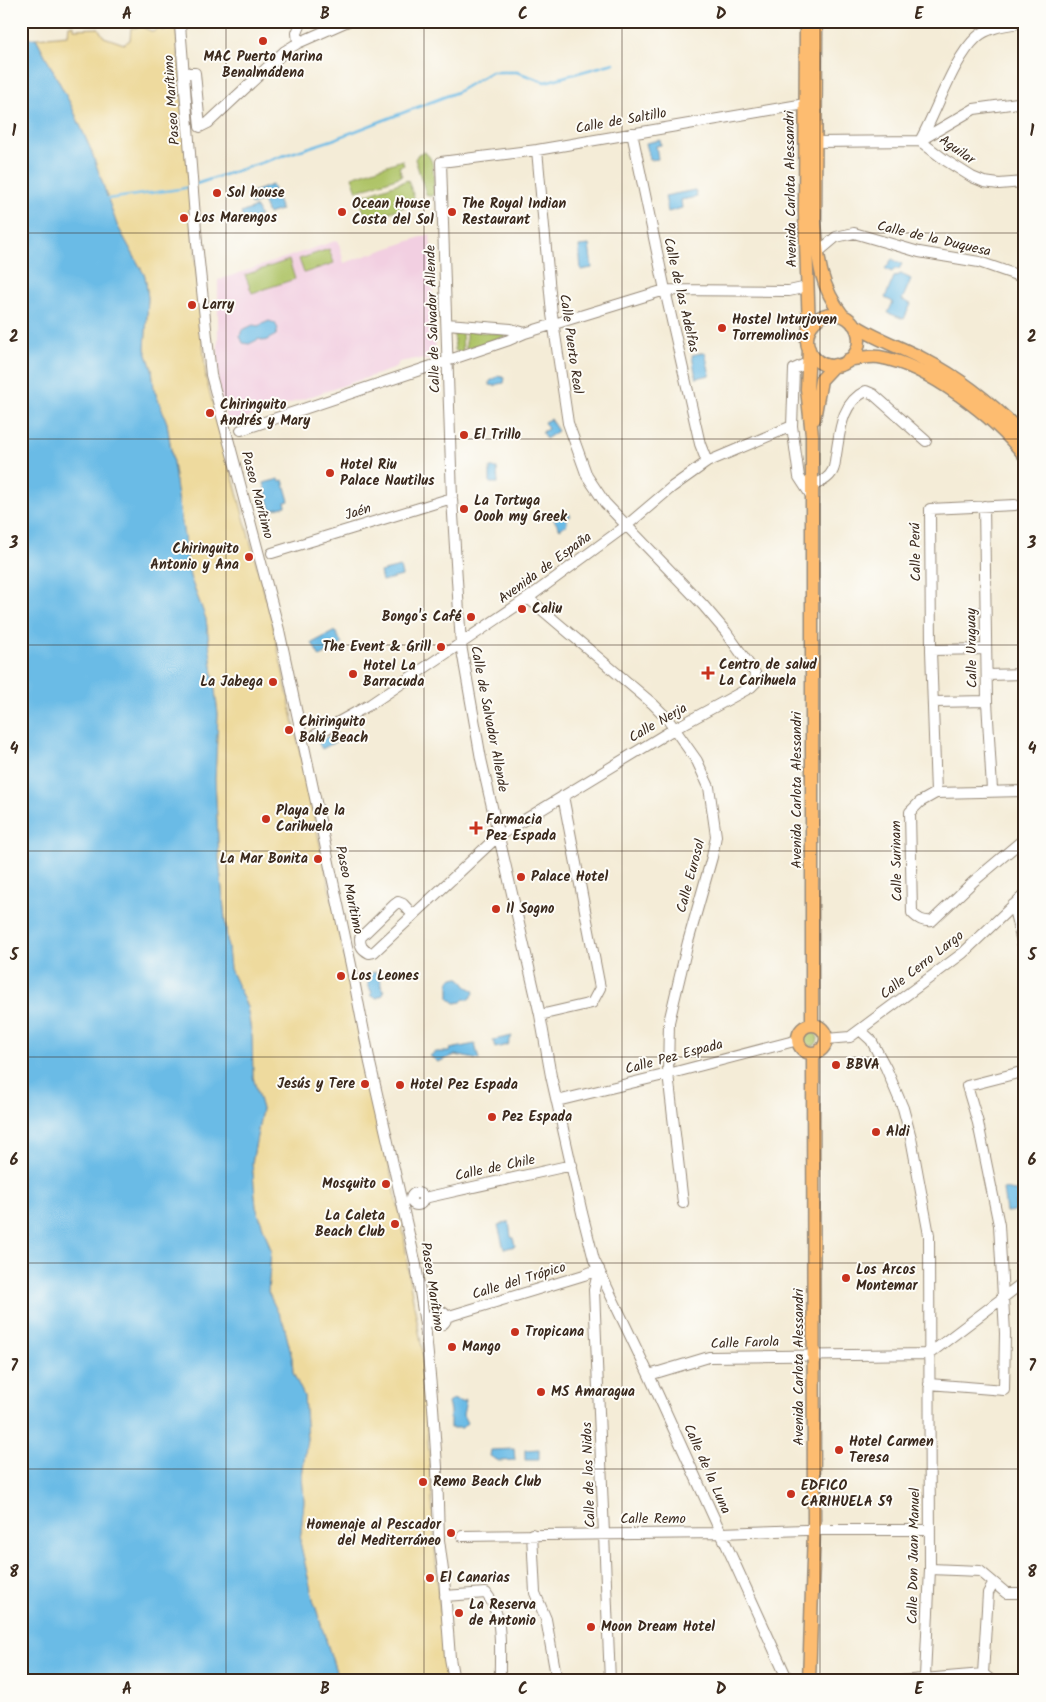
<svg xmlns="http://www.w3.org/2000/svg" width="1046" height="1702" font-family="Kalam,sans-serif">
	<rect width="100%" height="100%" fill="#fdfcf7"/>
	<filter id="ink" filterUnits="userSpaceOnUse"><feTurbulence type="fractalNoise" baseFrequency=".02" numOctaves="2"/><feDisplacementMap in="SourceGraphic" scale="10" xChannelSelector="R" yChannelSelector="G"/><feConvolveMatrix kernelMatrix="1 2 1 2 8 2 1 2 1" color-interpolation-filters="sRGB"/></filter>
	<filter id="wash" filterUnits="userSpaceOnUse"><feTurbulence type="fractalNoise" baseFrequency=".0096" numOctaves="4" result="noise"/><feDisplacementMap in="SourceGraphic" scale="20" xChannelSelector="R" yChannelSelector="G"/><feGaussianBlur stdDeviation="1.12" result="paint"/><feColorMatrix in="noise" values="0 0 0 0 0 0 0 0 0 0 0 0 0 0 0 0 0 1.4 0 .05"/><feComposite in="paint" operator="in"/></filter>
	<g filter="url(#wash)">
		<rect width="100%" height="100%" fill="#f4ecd7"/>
		<path fill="#f2cfe1" d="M430,234L436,361L416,359L399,362L397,366L393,369L228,424L218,384V280L338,240L344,263Z"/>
		<path fill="#afc468" stroke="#757743" d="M423,152C437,157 433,180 434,193L432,196H428L426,194L415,159L418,154Z
			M402,160L404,165L399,167L402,176L357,191L352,177Z
			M408,180L416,203L366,220L359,197Z
			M329,249L334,263L304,273L299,259Z
			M289,260L295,279L252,293L245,275Z
			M456,331H462L463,351L457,352L455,350L454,332Z
			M466,331L505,334L506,336L466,349Z
			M804 1039a7 7 0 1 1 14 0a7 7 0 1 1-14 0Z"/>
		<path fill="#eeda9e" stroke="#94825e" d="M74,25V29L98,28L104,37L124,44L130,40L131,28L142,27L153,32L159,28L162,31L163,30L176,29L206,379L271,617L404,1234L409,1278L422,1348L438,1592L445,1655L451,1681H339L313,1599L300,1542L304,1501L302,1476L307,1439L304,1396L293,1373L292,1358L284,1325L268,1292L271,1250L256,1207L252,1163L262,1109L253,1077L252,1037L247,1007L230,969L219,859L215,779L218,714L206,619L190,577L167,423L154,389L152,369L145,349L148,298L145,276L117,225L91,150L71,105L36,38L68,35L69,26Z"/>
		<path fill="#6bbbe6" stroke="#537282" d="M36,38L71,105L91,150L117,225L145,276L148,298L145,349L152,369L154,389L167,423L190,577L206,619L218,714L215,779L219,859L230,969L247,1007L252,1037L253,1077L262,1109L252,1163L256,1207L271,1250L268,1292L284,1325L292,1358L293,1373L304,1396L307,1439L302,1476L304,1501L300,1542L313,1599L339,1681H21V39Z
			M660,140L661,145L656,146L658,159L650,160L646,143Z
			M272,185L281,210L268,214L263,201L251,205L247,194Z
			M695,190L697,197L681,200L682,208L668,212L665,196Z
			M256,207L260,216L244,222L241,213Z
			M589,245L592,268L581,270L579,246Z
			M892,259L902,264L899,269H895L892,272L885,269Z
			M901,274L911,279L902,300L911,304L904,319L888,313L893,302L885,298L894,277Z
			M269,321L275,323L278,329L276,335L265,341L259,339L249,344L243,343L240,336L242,330L253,325L258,326Z
			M705,352L710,375L696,378L692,355Z
			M499,376L505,378L504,383L498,384L495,386L490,385V381Z
			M550,419L558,431L546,439L542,432L548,429L544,422Z
			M490,468H497L498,483H490Z
			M279,479L280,481L283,480L289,501L285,502L286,506L271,510L264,483Z
			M561,511L564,515L568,512L571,516L567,518V524L560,529L552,517Z
			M400,567L402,576L382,581L380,572Z
			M335,631L342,644L320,657L312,643Z
			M336,732L339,740L322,749L318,742Z
			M374,972L379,974L382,988L384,991L383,995L377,998L371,996L370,995L372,993L368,985L370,974Z
			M457,977L461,979L466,986L473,990L474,993L470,999H464L461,1002L455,1003L449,998V984L451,979Z
			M512,1036L508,1045L495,1048L493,1040Z
			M475,1044L479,1060L455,1055L438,1062L430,1056L435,1052H449L450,1049Z
			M1003,1189L1021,1192L1019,1204L1015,1203L1016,1211L1006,1212Z
			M509,1222L511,1237L513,1238L515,1246L504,1249L498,1225Z
			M452,1399L462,1402L466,1400L463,1415L467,1423L462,1428H450V1411L448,1403Z
			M514,1449L515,1460L499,1461L490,1456L491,1450Z
			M539,1449V1460H525V1450Z"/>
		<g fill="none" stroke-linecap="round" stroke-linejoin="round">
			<path stroke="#6bbbe6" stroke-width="2.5" d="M196,184L332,140L457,92L491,72H517L545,82L614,63
				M107,199L180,189L189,187"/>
		</g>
	</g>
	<g filter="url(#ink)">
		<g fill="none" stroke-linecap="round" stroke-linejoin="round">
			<defs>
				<path id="minor" d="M178,21L180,25L197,243L211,375L279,630L351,965L370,1063L416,1265L425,1324L433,1407L437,1467L439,1540L444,1578L450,1658L454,1681
					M298,43L297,33L302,21
					M184,73H195L200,127L208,123L285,51L298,43L348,21
					M632,133L665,290L700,444L707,462
					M921,140L974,109L1025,102
					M920,141C937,111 953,59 977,37C989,26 1010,25 1025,22
					M815,142L920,141L945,160L972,177L984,182L999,184L1025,182
					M817,253L836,237L854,233L919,252L979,262L1025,278
					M447,324L511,329L525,333
					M807,363L794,369L792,426L799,477L812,497
					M241,430L509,340L525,333L665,290L789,291L807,287
					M812,486C820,482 829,479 833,470C835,466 835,459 836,455C840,431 841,403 866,391L873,394L926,441
					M984,506L987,701L992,790
					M272,553L452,498
					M528,598L653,704L666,717L697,761L709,787L716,836L712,857L688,942L669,1022L668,1074L683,1203
					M931,650L986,649
					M987,675L1025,674
					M934,702L987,701
					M315,735L371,704L528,598L626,526L672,487L707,462L792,426
					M1025,791L936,793L920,802L910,812L912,913C918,919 923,922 932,921L974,881L1025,838
					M936,793L931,650L930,509L1015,505
					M1013,905L1025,954
					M413,915L403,904L398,902L394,905L360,938C360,946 362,949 369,953L374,952L498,836L674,729L751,687L757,681L755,673L726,632L703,605L605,503L587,476L568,423L552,314L537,150
					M540,1015L592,1003L600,988L563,796
					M860,1030L871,1040L886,1068L903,1108L911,1138L929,1235L930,1569L925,1677
					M826,1039L850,1037L963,953L1025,894
					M557,1101L668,1074L798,1040
					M411 1199a6 6 0 1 1 12 0a6 6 0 1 1-12 0Z
					M424,1198L572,1165
					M599,1269L594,1290L610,1681
					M432 1318a7 7 0 1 1 14 0a7 7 0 1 1-14 0Z
					M446,1317L584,1275L599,1269
					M649,1375L709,1357L929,1354L1025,1281
					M929,1384L1004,1390L1005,1333L999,1225L978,1123L967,1086L1025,1071
					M532,1534L535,1593L546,1619L557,1681
					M462,1536L721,1533L805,1530H929
					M930,1569L980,1571L1006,1593H1025
					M445,1596L486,1593C505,1616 499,1652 500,1681
					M983,1674L988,1593L994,1583
					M983,1674L992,1681
					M790,1681L786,1676L649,1375L594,1260L582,1213L551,1076L540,1015L481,759L461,645L452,498L441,162L537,150L805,104
					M900,1681L983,1674"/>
				<path id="major" d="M806,21L805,213L809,329
					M816,21L815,222C818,259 819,285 843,316
					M807 340a26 26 0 1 1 52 0a26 26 0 1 1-52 0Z
					M853,324C875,339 901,347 925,360C962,379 996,407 1025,437
					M809,349L807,389L812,435V1024
					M848,360C859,358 868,356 879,357C928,365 995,417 1025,456
					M814,419L821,380L835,365
					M798 1039a14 14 0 1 1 28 0a14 14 0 1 1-28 0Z
					M809,1681L814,1530L813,1053"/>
			</defs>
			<use href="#minor" stroke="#988b7a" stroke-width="12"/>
			<use href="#major" stroke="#988b7a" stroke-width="15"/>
			<use href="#minor" stroke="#fff" stroke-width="10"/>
			<use href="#major" stroke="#fdbc6f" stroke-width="12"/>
		</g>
	</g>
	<path fill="none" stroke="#3b2a1e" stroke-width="1" stroke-opacity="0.55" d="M226,21V1681M424,21V1681M622,21V1681M820,21V1681M21,233H1025M21,439H1025M21,645H1025M21,851H1025M21,1057H1025M21,1263H1025M21,1469H1025"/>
	<g fill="#c8321e" stroke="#fdfcf7" stroke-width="2">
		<circle cx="263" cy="41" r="5"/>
		<circle cx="217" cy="193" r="5"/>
		<circle cx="342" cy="212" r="5"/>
		<circle cx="452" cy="212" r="5"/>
		<circle cx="184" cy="218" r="5"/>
		<circle cx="192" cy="305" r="5"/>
		<circle cx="722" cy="328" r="5"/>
		<circle cx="210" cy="413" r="5"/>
		<circle cx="464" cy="435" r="5"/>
		<circle cx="330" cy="473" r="5"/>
		<circle cx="464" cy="509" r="5"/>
		<circle cx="249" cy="557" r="5"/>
		<circle cx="522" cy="609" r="5"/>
		<circle cx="471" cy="617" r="5"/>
		<circle cx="441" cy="647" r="5"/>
		<path d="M705.5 665.5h5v5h5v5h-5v5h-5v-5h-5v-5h5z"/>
		<circle cx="353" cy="674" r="5"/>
		<circle cx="273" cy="682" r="5"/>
		<circle cx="289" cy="730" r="5"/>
		<circle cx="266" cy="819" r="5"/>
		<path d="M473.5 820.5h5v5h5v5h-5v5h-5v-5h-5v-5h5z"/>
		<circle cx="318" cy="859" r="5"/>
		<circle cx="521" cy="877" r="5"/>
		<circle cx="496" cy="909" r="5"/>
		<circle cx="341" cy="976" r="5"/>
		<circle cx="836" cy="1065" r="5"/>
		<circle cx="365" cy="1084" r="5"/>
		<circle cx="400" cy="1085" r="5"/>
		<circle cx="492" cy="1117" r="5"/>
		<circle cx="876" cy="1132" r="5"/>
		<circle cx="386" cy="1184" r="5"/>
		<circle cx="395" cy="1224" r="5"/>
		<circle cx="846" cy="1278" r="5"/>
		<circle cx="515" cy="1332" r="5"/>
		<circle cx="452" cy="1347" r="5"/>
		<circle cx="541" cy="1392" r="5"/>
		<circle cx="839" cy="1450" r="5"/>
		<circle cx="423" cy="1482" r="5"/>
		<circle cx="791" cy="1494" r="5"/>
		<circle cx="451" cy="1533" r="5"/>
		<circle cx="430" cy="1578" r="5"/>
		<circle cx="459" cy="1613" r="5"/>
		<circle cx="591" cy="1627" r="5"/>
	</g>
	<g text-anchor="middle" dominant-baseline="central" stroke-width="4" stroke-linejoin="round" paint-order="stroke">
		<g font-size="14" font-weight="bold" fill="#3b2a1e" stroke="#fdfcf7" text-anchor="start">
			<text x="263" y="57" text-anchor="middle">MAC Puerto Marina<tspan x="263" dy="16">Benalmádena</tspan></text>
			<text x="227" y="193">Sol house</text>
			<text x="352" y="204">Ocean House<tspan x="352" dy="16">Costa del Sol</tspan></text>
			<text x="462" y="204">The Royal Indian<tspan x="462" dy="16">Restaurant</tspan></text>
			<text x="194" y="218">Los Marengos</text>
			<text x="202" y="305">Larry</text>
			<text x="732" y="320">Hostel Inturjoven<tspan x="732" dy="16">Torremolinos</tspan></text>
			<text x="220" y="405">Chiringuito<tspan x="220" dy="16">Andrés y Mary</tspan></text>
			<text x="474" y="435">El Trillo</text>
			<text x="340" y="465">Hotel Riu<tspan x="340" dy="16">Palace Nautilus</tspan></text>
			<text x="474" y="501">La Tortuga<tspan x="474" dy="16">Oooh my Greek</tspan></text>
			<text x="239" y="549" text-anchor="end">Chiringuito<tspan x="239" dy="16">Antonio y Ana</tspan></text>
			<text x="532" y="609">Caliu</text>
			<text x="461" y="617" text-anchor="end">Bongo's Café</text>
			<text x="431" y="647" text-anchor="end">The Event &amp; Grill</text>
			<text x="719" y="665">Centro de salud<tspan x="719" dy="16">La Carihuela</tspan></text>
			<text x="363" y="666">Hotel La<tspan x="363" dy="16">Barracuda</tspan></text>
			<text x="263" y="682" text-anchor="end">La Jabega</text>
			<text x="299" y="722">Chiringuito<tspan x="299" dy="16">Balú Beach</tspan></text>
			<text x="276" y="811">Playa de la<tspan x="276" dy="16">Carihuela</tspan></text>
			<text x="486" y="820">Farmacia<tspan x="486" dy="16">Pez Espada</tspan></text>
			<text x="308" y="859" text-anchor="end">La Mar Bonita</text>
			<text x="531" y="877">Palace Hotel</text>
			<text x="506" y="909">Il Sogno</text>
			<text x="351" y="976">Los Leones</text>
			<text x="846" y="1065">BBVA</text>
			<text x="355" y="1084" text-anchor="end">Jesús y Tere</text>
			<text x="410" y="1085">Hotel Pez Espada</text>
			<text x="502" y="1117">Pez Espada</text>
			<text x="886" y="1132">Aldi</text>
			<text x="376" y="1184" text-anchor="end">Mosquito</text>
			<text x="385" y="1216" text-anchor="end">La Caleta<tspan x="385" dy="16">Beach Club</tspan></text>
			<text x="856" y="1270">Los Arcos<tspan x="856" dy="16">Montemar</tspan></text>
			<text x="525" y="1332">Tropicana</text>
			<text x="462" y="1347">Mango</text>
			<text x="551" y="1392">MS Amaragua</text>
			<text x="849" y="1442">Hotel Carmen<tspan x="849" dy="16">Teresa</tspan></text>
			<text x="433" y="1482">Remo Beach Club</text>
			<text x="801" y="1486">EDFICO<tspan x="801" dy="16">CARIHUELA 59</tspan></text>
			<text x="441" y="1525" text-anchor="end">Homenaje al Pescador<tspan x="441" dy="16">del Mediterráneo</tspan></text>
			<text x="440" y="1578">El Canarias</text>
			<text x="469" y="1605">La Reserva<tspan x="469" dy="16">de Antonio</tspan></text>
			<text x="601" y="1627">Moon Dream Hotel</text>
		</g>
		<g font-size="14" fill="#3b2a1e" stroke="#fdfcf7">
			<text transform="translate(172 100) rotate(-94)">Paseo Marítimo</text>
			<text transform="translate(621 121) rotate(-10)">Calle de Saltillo</text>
			<text transform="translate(957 150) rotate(35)">Aguilar</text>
			<text transform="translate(791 189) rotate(-91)">Avenida Carlota Alessandri</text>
			<text transform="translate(934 239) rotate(13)">Calle de la Duquesa</text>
			<text transform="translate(681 295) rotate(77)">Calle de las Adelfas</text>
			<text transform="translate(433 319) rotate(-92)">Calle de Salvador Allende</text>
			<text transform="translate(571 344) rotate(82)">Calle Puerto Real</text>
			<text transform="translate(257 495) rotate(75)">Paseo Marítimo</text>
			<text transform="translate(358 512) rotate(-17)">Jaén</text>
			<text transform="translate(916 552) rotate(-91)">Calle Perú</text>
			<text transform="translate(545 568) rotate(-36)">Avenida de España</text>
			<text transform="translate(972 648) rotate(-91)">Calle Uruguay</text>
			<text transform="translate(489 719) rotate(79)">Calle de Salvador Allende</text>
			<text transform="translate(658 723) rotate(-30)">Calle Nerja</text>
			<text transform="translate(797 790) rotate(-90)">Avenida Carlota Alessandri</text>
			<text transform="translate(897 861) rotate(-91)">Calle Surinam</text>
			<text transform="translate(691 876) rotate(-75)">Calle Eurosol</text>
			<text transform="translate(349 890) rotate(78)">Paseo Marítimo</text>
			<text transform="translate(922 965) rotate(-38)">Calle Cerro Largo</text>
			<text transform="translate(674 1057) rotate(-15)">Calle Pez Espada</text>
			<text transform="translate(495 1168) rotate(-12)">Calle de Chile</text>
			<text transform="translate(519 1281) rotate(-17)">Calle del Trópico</text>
			<text transform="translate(432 1287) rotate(81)">Paseo Marítimo</text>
			<text transform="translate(745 1343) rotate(-2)">Calle Farola</text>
			<text transform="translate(799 1367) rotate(-90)">Avenida Carlota Alessandri</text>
			<text transform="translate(707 1469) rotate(66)">Calle de la Luna</text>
			<text transform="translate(589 1475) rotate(-92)">Calle de los Nidos</text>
			<text x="653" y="1519">Calle Remo</text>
			<text transform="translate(914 1556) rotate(-89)">Calle Don Juan Manuel</text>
		</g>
	</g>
	<rect width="1046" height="1702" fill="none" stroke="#fdfcf7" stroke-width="55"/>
	<rect x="28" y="28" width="990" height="1646" fill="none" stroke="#3b2a1e" stroke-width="2"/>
	<g font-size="16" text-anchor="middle" font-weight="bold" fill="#3b2a1e">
		<text x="127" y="19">A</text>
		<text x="325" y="19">B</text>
		<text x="523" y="19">C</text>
		<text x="721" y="19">D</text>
		<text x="919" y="19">E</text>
		<text x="14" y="136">1</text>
		<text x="1032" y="136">1</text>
		<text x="14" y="342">2</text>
		<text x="1032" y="342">2</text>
		<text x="14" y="548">3</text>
		<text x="1032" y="548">3</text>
		<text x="14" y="754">4</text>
		<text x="1032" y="754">4</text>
		<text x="14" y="960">5</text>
		<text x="1032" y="960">5</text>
		<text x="14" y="1165">6</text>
		<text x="1032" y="1165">6</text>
		<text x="14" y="1371">7</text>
		<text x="1032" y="1371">7</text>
		<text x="14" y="1577">8</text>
		<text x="1032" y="1577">8</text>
		<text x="127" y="1694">A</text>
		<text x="325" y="1694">B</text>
		<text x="523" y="1694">C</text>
		<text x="721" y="1694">D</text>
		<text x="919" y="1694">E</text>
	</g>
</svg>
